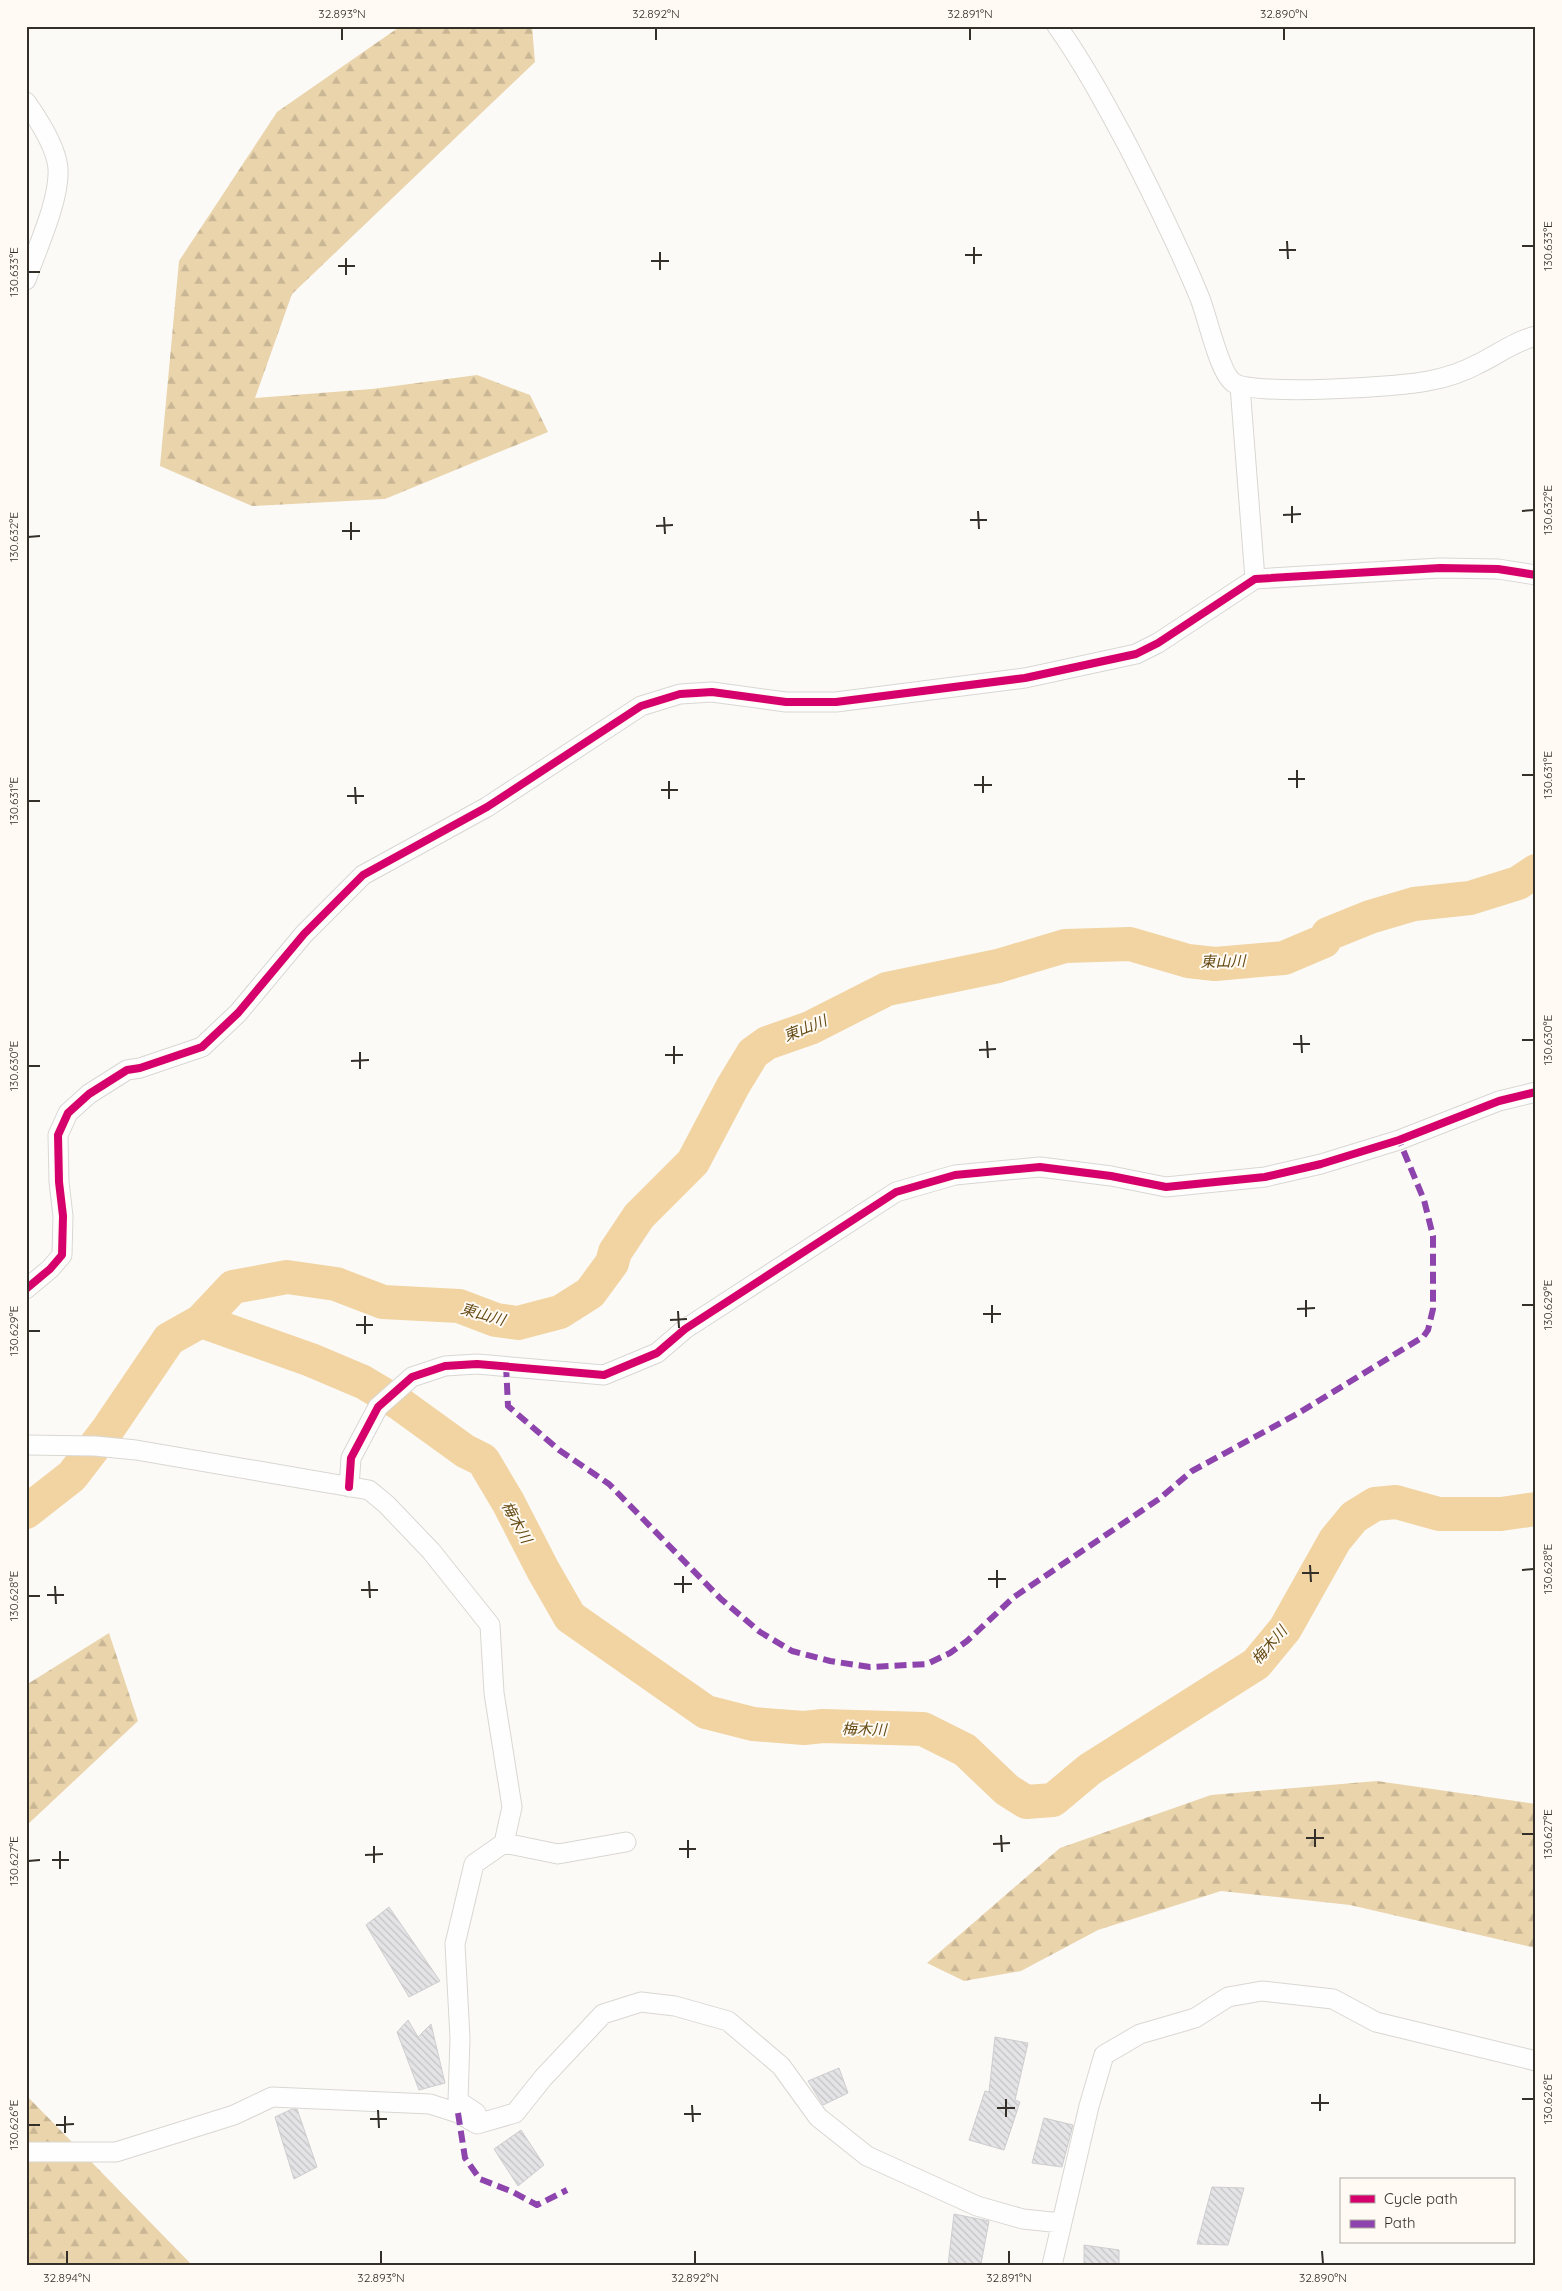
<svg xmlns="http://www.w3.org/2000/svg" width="1562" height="2291" font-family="Quicksand,'Noto Sans JP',sans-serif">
	<defs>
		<pattern id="forest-firs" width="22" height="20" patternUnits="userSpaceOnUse" patternTransform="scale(1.25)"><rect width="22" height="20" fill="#ead4ac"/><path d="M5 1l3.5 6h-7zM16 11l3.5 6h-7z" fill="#c9b694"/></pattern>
		<pattern id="building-back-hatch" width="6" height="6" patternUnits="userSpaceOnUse" patternTransform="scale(1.25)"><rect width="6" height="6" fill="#e4e3e5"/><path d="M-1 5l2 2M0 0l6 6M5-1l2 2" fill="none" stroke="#c4c3c4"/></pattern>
	</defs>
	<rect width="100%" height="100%" fill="#fcfaf7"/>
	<path fill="url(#forest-firs)" d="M404,26H532L535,62L292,294L255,398L372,389L477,375L530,395L548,432L385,499L252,506L160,466L179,261L277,112L395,30Z
		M109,1633L138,1721L26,1826V1685Z
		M1377,1781L1536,1804V1948L1350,1905L1221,1891L1098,1930L1021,1971L964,1981L927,1963L1060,1848L1211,1795Z
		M26,2095L192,2265H26Z"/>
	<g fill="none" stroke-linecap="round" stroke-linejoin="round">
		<path stroke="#f1d4a2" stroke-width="34" d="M201,1321L311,1360L363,1382L400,1404L465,1451L483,1460L508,1502L543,1570L570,1617L706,1712L753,1724L804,1728L823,1726L923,1729L965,1750L1007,1790L1026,1802L1053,1800L1090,1769L1256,1664L1285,1629L1335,1540L1354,1517L1375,1504L1396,1502L1439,1514H1501L1536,1509
			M26,1512L72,1476L108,1429L169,1339L201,1321L233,1287L287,1277L336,1284L383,1302L459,1306L496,1320L518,1323L560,1312L590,1293L612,1263L615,1252L639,1216L693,1162L733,1086L753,1053L767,1043L810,1028L887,989L998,966L1065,946L1130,944L1188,961L1215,964L1284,958L1324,941L1328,934L1370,917L1414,904L1470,898L1518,883L1536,871"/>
	</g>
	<path fill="url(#building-back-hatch)" stroke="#cecdcf" d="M389,1907L440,1981L409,1997L366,1925Z
		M408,2020L418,2037L431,2024L445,2083L419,2090L397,2032Z
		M995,2037L1028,2043L1015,2100L1020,2102L1004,2150L969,2140L985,2091L989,2092Z
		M839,2068L848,2093L823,2105L808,2081Z
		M292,2109H297L317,2167L294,2179L275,2117Z
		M1044,2118L1073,2125L1062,2167L1032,2163Z
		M521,2130L544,2165L518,2186L494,2149Z
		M1212,2187L1244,2188L1228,2245L1197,2244Z
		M954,2214L989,2221L981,2264L948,2265Z
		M1084,2245L1119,2250V2265H1084Z"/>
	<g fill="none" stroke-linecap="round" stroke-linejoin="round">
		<defs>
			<path id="street" d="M1057,26C1084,64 1106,105 1128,146C1153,195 1178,245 1199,296C1207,314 1219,374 1234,383C1254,396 1399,387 1428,381C1445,378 1463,372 1478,364C1497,355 1515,341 1536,336
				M26,102C38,119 56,146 58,168C60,200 37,248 26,280
				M1240,386L1255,579
				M26,1289L50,1269L62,1255L63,1216L59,1182L58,1135L68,1113L89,1094L127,1070L140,1068L202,1047L238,1013L304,934L363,875L487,807L641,706L680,694L712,692L786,702H836L1025,678L1136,654L1158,643L1255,579L1440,568L1498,569L1536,575
				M26,1445L95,1446L136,1450L369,1490L386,1504L431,1551L490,1625L494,1693L512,1807L504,1843L474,1864L455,1944L460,2038L458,2101L476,2113
				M349,1487L351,1458L378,1407L412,1377L445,1366L477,1364L604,1375L657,1353L685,1329L896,1192L955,1175L1040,1167L1111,1176L1166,1187L1265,1177L1321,1164L1399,1140L1499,1101L1536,1092
				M504,1843L558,1854L626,1842
				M26,2152H116L234,2115L272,2097L430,2104L458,2113L477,2124L515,2113L543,2078L603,2014L641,2002L675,2006L728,2021L781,2066L818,2117L867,2156L977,2206L1023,2219L1061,2223
				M1052,2265L1089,2106L1104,2055L1140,2034L1195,2018L1228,1997L1262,1991L1333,1999L1376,2022L1536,2061"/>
		</defs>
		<use href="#street" stroke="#d9d7d2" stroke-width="21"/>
		<use href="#street" stroke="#fffefe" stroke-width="19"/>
		<path stroke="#8e44ad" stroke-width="6" stroke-dasharray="12 6" stroke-linecap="butt" d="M506,1365L508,1406L559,1450L609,1484L721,1599L760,1632L792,1651L830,1661L870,1667L927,1664L950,1653L967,1641L1014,1597L1159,1499L1192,1471L1297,1414L1423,1337L1428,1330L1433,1309V1236L1424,1200L1399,1140
			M458,2113L465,2158L480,2179L513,2192L537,2205L567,2190"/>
		<defs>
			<path id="cycleway" d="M26,1289L50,1269L62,1255L63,1216L59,1182L58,1135L68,1113L89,1094L127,1070L140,1068L202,1047L238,1013L304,934L363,875L487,807L641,706L680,694L712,692L786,702H836L1025,678L1136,654L1158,643L1255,579L1440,568L1498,569L1536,575
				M349,1487L351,1458L378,1407L412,1377L445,1366L477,1364L604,1375L657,1353L685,1329L896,1192L955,1175L1040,1167L1111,1176L1166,1187L1265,1177L1321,1164L1399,1140L1499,1101L1536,1092"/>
		</defs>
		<use href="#cycleway" stroke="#fffbf4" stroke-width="11"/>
		<use href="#cycleway" stroke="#d6006c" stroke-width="8"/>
	</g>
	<path fill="none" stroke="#343029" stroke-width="2" d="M342,28V40M656,28V40M970,28V40M1284,28V40M1287,241L1288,259M1522,246H1534M974,247V264M1279,250H1296M660,252V270M965,255H982M346,258V275M651,261H669M338,266H355M28,272H40M1292,506V523M978,511L979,529M1522,511L1534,510M1283,515L1301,514M664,517L665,534M970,520H987M351,522V540M656,526L673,525M342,531H360M28,537L40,536M1297,770V788M1522,775H1534M983,776V793M1288,779H1305M669,781V799M974,785H992M355,787L356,804M661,790H678M347,796H364M28,801H40M1301,1035L1302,1053M1522,1040H1534M987,1041L988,1058M1293,1044H1310M674,1046V1064M979,1050L996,1049M360,1052V1069M665,1055H683M351,1061L369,1060M28,1066H40M1306,1300V1317M992,1305V1323M1522,1305H1534M1297,1309L1315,1308M678,1311L679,1328M983,1314H1001M365,1316V1334M670,1320L687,1319M356,1325H373M28,1331H40M1310,1565L1311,1582M997,1570V1588M1522,1570L1534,1569M1302,1573H1319M683,1576V1593M988,1579H1006M369,1581L370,1598M674,1584H692M55,1586L56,1604M361,1590H378M47,1595H64M28,1596H40M1315,1829V1847M1522,1834H1534M1001,1835L1002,1852M1306,1838H1324M688,1840V1858M993,1844L1010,1843M374,1846V1863M679,1849H696M60,1851V1869M365,1855L383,1854M52,1860H69M28,1861L40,1860M1320,2094V2111M1006,2099V2117M1522,2099H1534M1311,2103H1329M692,2105L693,2122M997,2108H1015M378,2110L379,2128M684,2114H701M65,2116V2133M370,2119H387M28,2125H40M56,2125L74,2124M67,2251V2264M381,2251V2264M695,2251V2264M1009,2251V2264M1322,2251L1323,2264"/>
	<g text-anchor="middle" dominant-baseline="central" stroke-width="4" stroke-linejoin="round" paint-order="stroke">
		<g font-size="15" font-style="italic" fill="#664b15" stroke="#fffbf4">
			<text transform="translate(1223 961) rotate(-1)">東山川</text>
			<text transform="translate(805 1028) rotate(-22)">東山川</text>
			<text transform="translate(483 1314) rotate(16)">東山川</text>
			<text transform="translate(517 1522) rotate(61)">梅木川</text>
			<text transform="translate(1269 1645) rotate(-49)">梅木川</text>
			<text transform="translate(864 1729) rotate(1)">梅木川</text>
		</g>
	</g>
	<rect width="1562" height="2291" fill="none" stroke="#fffbf4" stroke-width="55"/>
	<rect x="1340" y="2178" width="175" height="65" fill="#fffbf4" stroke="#aeaaa3"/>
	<rect x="1350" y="2195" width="25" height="8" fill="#d6006c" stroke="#aeaaa3"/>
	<text x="1384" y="2204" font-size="15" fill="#343029">Cycle path</text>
	<rect x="1350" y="2220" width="25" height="8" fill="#8e44ad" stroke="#aeaaa3"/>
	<text x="1384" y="2228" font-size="15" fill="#343029">Path</text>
	<rect x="28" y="28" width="1506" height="2236" fill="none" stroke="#343029" stroke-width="2"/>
	<g font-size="12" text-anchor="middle" fill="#343029">
		<text x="342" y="18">32.893°N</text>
		<text x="656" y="18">32.892°N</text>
		<text x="970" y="18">32.891°N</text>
		<text x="1284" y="18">32.890°N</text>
		<text transform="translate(1548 246) rotate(-90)" y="4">130.633°E</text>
		<text transform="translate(14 272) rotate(-90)" y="4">130.633°E</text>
		<text transform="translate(1548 510) rotate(-90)" y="4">130.632°E</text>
		<text transform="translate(14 537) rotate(-90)" y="4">130.632°E</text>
		<text transform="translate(1548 775) rotate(-90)" y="4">130.631°E</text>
		<text transform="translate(14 801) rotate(-90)" y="4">130.631°E</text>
		<text transform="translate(1548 1040) rotate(-90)" y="4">130.630°E</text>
		<text transform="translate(14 1066) rotate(-90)" y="4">130.630°E</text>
		<text transform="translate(1548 1305) rotate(-90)" y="4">130.629°E</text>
		<text transform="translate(14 1331) rotate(-90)" y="4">130.629°E</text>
		<text transform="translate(1548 1569) rotate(-90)" y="4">130.628°E</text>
		<text transform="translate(14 1596) rotate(-90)" y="4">130.628°E</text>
		<text transform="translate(1548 1834) rotate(-90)" y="4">130.627°E</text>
		<text transform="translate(14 1861) rotate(-90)" y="4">130.627°E</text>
		<text transform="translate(1548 2099) rotate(-90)" y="4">130.626°E</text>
		<text transform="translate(14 2125) rotate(-90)" y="4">130.626°E</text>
		<text x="67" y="2282">32.894°N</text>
		<text x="381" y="2282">32.893°N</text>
		<text x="695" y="2282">32.892°N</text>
		<text x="1009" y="2282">32.891°N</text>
		<text x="1323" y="2282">32.890°N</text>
	</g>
</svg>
